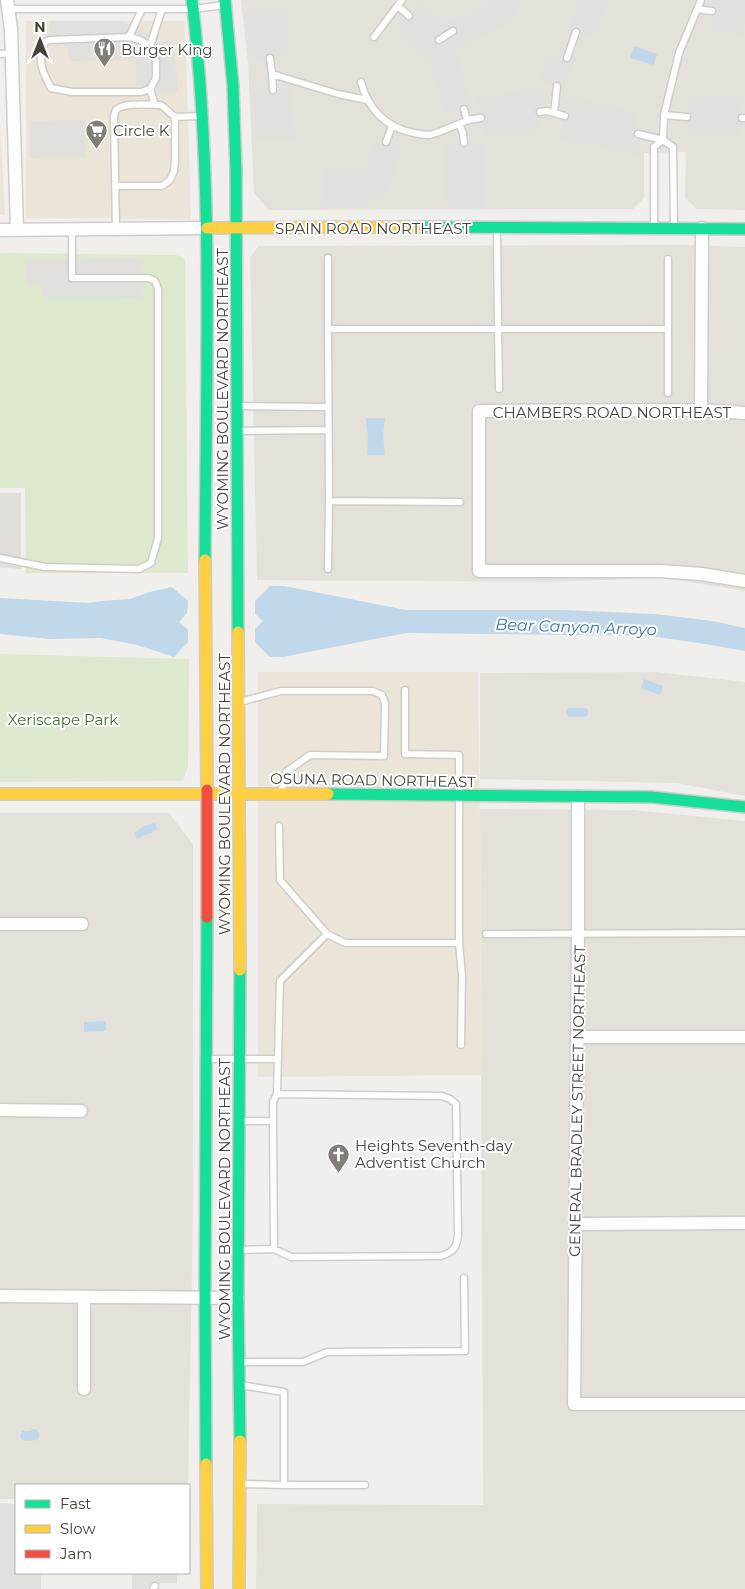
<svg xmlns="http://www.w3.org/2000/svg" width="745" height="1589" font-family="Montserrat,sans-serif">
	<rect width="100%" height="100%" fill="#f1efeb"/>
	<path fill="#e4e1da" d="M241,0H745V210L697,209L685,198L686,152L644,153V198L633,209L269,210L254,193L248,63Z
		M687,245L745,247V591L662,578L546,582L257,580L250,258L258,246Z
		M657,672L745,682V796L677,783L480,779V673Z
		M480,809L633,810L745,821V1589H256L257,1504L483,1505Z
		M0,813H169L193,844V1211L188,1485H16V1499H0Z"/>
	<path fill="#ebe4d9" d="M26,21H185L191,219L26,218Z
		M0,122L5,215H0Z
		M258,672H478L483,1075L258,1077Z"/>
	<path fill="#e1deda" d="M0,493H21V569L0,567Z"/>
	<path fill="#dde8ce" d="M0,253L175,255L180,256L185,260L188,573H26L25,488H0Z
		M0,654L189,659L188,766L183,781L0,782Z"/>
	<path fill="#e2e0dc" d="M491,0H522L510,22L466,46L455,50L473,107L445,114L430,63L396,34L420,1L446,24L455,18L483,8Z
		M578,0H608L594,38L568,29Z
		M713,0H745L744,35L710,31Z
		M286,7L290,56L251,60L245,12Z
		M50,21H122L160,41H173L178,92L163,94L136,85V60L69,61L68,48L50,34Z
		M548,54L575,60L564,89L538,79Z
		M290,89L296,139L255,140L253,91Z
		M540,89L544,100L538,120V133L484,138L476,97Z
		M571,97L637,113L635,124L643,146L639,156L560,138Z
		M688,97L742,98L741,136L687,135Z
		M85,120V157L30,158L29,121Z
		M376,140L403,148L386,198L374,195V203H367V207H322V168H365Z
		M446,143H485V207L446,206Z
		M92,258H143V298L42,297V286L26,285V262Z
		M0,1503L16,1504V1573H41V1589H0Z
		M132,1573H177V1583H162L144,1589H132Z"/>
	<path fill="#c1d7ea" d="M634,46L657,54L654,65L630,58Z
		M366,418H385L383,435L385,455H367L368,437Z
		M270,586H284L406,610H563L655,614L712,621L745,628V651L705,644L650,636L406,633L283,657H270L255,642V629L263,621L255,614V601Z
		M172,587L188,601L187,613L179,622L188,630V642L174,657L137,645L101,638L50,639L0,634V598L89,603L101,601L130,599L150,592Z
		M644,679L663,686L660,695L641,688Z
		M568,708H585L588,710V714L585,717H569L566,714V711Z
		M154,823L158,829L149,834L141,836L140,838H136L134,833L142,827Z
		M106,1021V1031L84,1032V1022Z
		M33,1429H36C39,1433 41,1435 37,1440L26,1441L21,1439L20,1436L22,1431H30Z"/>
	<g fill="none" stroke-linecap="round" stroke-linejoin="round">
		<defs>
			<path id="lane" d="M398,6L409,16
				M8,9H194L224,5
				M697,9L712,11
				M129,37L142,9
				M374,37L402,0
				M439,40L453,31
				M150,46L140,40L129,37L50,40L45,42C37,61 42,71 51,88L72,92H141L150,89L156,78V61L150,46L162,9
				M0,54L12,53
				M270,58L272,74L338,94L367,100
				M567,58L576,32
				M272,74L273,90
				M361,82C368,109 386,128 414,133C419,134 424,135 429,135C442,132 453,126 466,121C470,119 476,119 481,118
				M150,89L155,105
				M464,109L467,120
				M540,112L547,111L565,116
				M554,113L557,86
				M664,115L687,117
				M742,118H745
				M459,124L463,133L464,143
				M638,134L663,140L664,115L679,53L701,0
				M386,142L392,126
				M115,186H162L170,180L174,171L175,160V117
				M654,227V147L663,140L673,147L674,226
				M116,229L114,118C114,116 115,111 116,110C123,102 151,105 161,105L175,117L199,116
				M328,329V258
				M668,329V259
				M499,389L498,329H668V393
				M239,406L328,407
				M239,431L328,430
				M460,502L329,501L328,329H498L497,229
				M0,558L45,567L139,569L151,563L158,538V289L155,281L148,278H72V230
				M328,569L329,501
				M240,702L281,691H373L382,695L385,703L384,756L310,755L286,772L282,790
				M279,826L280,880L327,934
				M486,934L745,933
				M459,943L462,975L461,1045
				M207,1059H278
				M277,1094L280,981L327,934L345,943H459V755L405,754V690
				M273,1121L274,1249
				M239,1250L274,1249L291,1257L441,1256C453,1252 457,1248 458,1235L456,1104L450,1099L442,1096L277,1094L273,1102V1121H240
				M240,1362H303L327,1352L465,1351L464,1278
				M240,1385L284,1392V1485L241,1484
				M284,1485H365
				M153,1589L155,1586"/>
			<path id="street" d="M7,0L11,29L17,230
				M0,230L207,228
				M701,410L702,228
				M745,413L701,410L479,411V571H660L701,574L745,581
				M578,797V933L574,1404H745
				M0,924H82
				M577,1037H745
				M0,1110L81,1111
				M575,1224L745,1223
				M0,1296L238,1298
				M84,1389V1297"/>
			<path id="fast" d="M192,0C214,186 206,374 205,560
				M225,0L233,86L236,171L238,632
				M419,227L745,229
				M328,794L651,797L745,807
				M240,1441L238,1298L240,970
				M206,1464L205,1297L207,917"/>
			<path id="slow" d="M207,228L419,227
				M205,560L207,790
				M238,632L240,970
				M0,794H328
				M206,1464L207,1589
				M239,1589L240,1441"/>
			<path id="jam" d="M207,917V790"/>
		</defs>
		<use href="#lane" stroke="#cfcdc9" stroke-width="9"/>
		<use href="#street" stroke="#cfcdc9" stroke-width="15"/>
		<use href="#fast" stroke="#cfccc3" stroke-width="14"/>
		<use href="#slow" stroke="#cfccc3" stroke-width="14"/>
		<use href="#jam" stroke="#cfccc3" stroke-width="14"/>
		<use href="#lane" stroke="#fdfdfc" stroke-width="6"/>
		<use href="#street" stroke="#fdfdfc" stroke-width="12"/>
		<use href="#fast" stroke="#16e098" stroke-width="11"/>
		<use href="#slow" stroke="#ffcf43" stroke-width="11"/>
		<use href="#jam" stroke="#f24e42" stroke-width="11"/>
	</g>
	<defs>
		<symbol id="restaurant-pin" viewBox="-11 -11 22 30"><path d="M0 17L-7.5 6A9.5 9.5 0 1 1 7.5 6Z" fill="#827e77" stroke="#fff"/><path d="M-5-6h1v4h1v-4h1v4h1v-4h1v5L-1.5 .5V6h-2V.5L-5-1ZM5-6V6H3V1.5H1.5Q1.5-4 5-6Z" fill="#fff"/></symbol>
		<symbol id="supermarket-pin" viewBox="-11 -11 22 30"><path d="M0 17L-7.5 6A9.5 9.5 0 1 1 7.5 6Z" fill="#827e77" stroke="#fff"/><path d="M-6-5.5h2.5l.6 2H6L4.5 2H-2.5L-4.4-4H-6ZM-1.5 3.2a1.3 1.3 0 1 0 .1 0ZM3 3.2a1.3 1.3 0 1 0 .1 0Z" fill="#fff"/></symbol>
		<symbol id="church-pin" viewBox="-11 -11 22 30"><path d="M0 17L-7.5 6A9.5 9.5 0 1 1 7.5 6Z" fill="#827e77" stroke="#fff"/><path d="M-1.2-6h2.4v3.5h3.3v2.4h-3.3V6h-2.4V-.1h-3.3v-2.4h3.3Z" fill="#fff"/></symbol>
	</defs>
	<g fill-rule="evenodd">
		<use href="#restaurant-pin" x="92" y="36" width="25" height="34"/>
		<use href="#supermarket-pin" x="84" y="118" width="25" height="34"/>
		<use href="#church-pin" x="326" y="1142" width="25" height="34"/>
	</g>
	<g text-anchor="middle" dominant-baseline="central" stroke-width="4" stroke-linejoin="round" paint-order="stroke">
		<g font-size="15" fill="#464138" stroke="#fff" text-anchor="start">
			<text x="121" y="49">Burger King</text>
			<text x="113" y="130">Circle K</text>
			<text x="355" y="1145">Heights Seventh-day<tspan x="355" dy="17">Adventist Church</tspan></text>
		</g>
		<g font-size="15" fill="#464138" stroke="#fff">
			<text x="373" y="228">SPAIN ROAD NORTHEAST</text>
			<text transform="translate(222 389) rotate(-90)">WYOMING BOULEVARD NORTHEAST</text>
			<text x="612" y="412">CHAMBERS ROAD NORTHEAST</text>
			<text transform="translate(373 780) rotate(1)">OSUNA ROAD NORTHEAST</text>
			<text transform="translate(224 794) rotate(-90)">WYOMING BOULEVARD NORTHEAST</text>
			<text transform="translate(577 1101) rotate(-89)">GENERAL BRADLEY STREET NORTHEAST</text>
			<text transform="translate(224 1199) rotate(-90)">WYOMING BOULEVARD NORTHEAST</text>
		</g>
		<g font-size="15" fill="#467231" stroke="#fff">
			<text x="63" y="719">Xeriscape Park</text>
		</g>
		<g font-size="16" font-style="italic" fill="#3c74a7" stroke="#fff">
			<text transform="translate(576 627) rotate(2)">Bear Canyon Arroyo</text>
		</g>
	</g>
	<rect x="15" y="1484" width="175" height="90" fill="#ffffff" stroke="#b5b3af"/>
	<rect x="25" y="1500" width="25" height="8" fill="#16e098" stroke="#b5b3af"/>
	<text x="60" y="1509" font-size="15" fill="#464138">Fast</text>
	<rect x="25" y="1525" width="25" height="8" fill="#ffcf43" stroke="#b5b3af"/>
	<text x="60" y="1534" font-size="15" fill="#464138">Slow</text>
	<rect x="25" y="1550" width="25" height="8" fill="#f24e42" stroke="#b5b3af"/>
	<text x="60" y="1559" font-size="15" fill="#464138">Jam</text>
	<g transform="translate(40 40)" stroke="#ffffff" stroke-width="4" paint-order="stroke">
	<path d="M0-4L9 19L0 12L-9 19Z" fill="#464138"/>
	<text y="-8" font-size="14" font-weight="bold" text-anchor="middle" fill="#464138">N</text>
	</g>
</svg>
